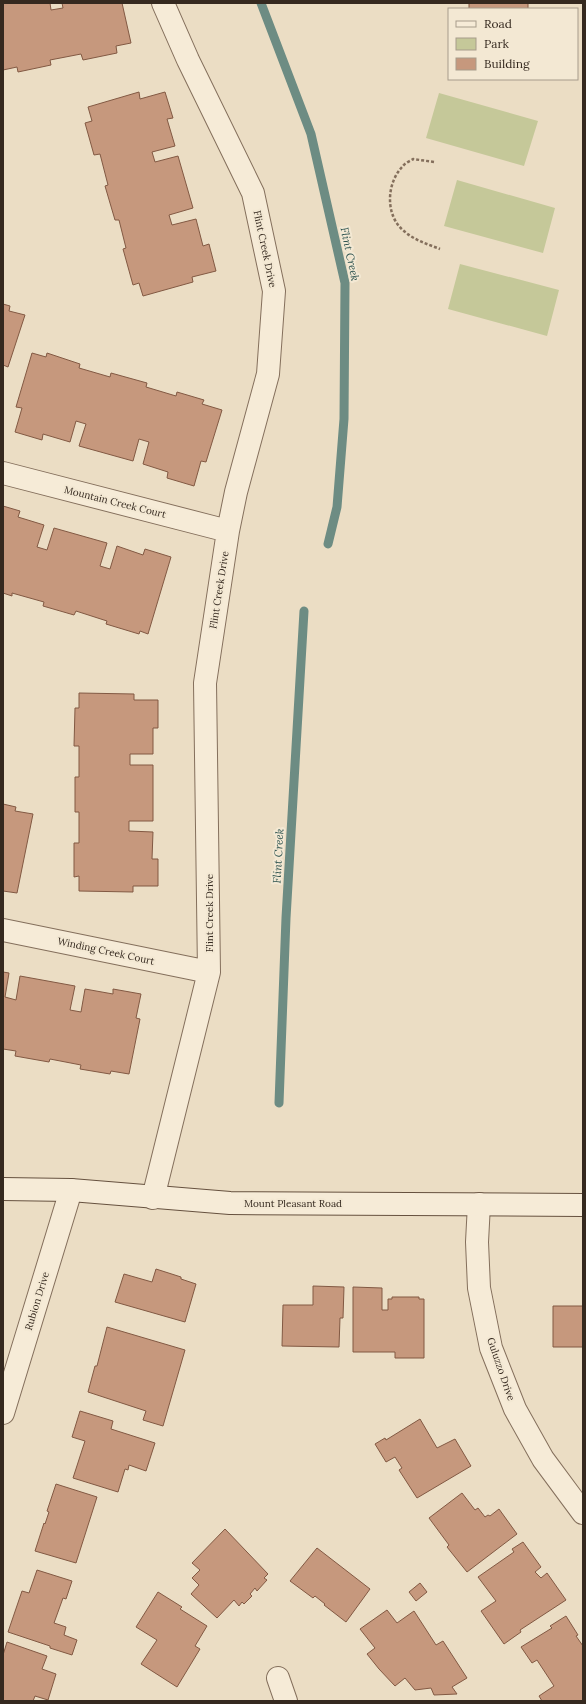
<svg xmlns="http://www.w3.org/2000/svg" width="586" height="1704" font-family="Lora,serif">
	<rect width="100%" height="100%" fill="#ebddc4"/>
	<path fill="#c5c899" d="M439,93L538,121L524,166L426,138Z
		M457,180L555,208L543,253L444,226Z
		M460,264L559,290L547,336L448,309Z"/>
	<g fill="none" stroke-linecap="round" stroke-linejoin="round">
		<path stroke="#6d8c83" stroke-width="9" d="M261,3L311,134L345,283L344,419L337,507L328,544
			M279,1103L286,918L304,611"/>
	</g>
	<path fill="#c6987d" stroke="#825943" d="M3,3H50L51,10L63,8L62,3H122L131,43L116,46L117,53L83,60L81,54L50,60L51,65L18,72L17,67L3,70Z
		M469,3H528V9H469Z
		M139,92L140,99L165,92L173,118L167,119L175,146L152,152L155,162L178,156L193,208L169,215L172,225L196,219L203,246L209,244L216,271L192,277L193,282L143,296L139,283L133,285L123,249L126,248L119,220H115L105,186L108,185L100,154L94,155L85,123L92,121L88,107Z
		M3,304L10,306L9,311L25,315L8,367L3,365Z
		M32,353L46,357L47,353L80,364L79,368L110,377L111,373L147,383L146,387L176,396L177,392L204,400L202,404L222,410L206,462L201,461L194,486L167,478L168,472L143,464L149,442L139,439L133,461L79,446L86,424L76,421L70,442L43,434L42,440L15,432L22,408L16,407Z
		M3,506L20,511L18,517L44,525L37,547L47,550L54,528L107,543L100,566L110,569L117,546L143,555L145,549L171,557L148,634L140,631L139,634L106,624L107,621L76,611L74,615L43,606L44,602L12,593V596L3,593Z
		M79,693L134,694V700H158V728H153V754H130V765H153V821H129V831L153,832L152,859H158V886H133V892L79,891V876L74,877V843H79V812H75V777H79V746H74L75,708H79Z
		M3,804L16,807L15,811L33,814L17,893L3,891Z
		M3,972L9,973L5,997L16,1000L20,976L75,986L70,1010L81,1012L85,989L113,994V989L141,994L136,1018L140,1019L129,1074L111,1071L110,1074L80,1069L81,1065L50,1059L49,1062L15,1056L16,1051L3,1049Z
		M156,1269L181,1277V1279L196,1284L185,1322L115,1302L124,1274L152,1282Z
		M313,1286L344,1287L343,1318H340L339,1347L282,1346L283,1305H313Z
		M353,1287L382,1288V1310H388V1299H392V1297H419V1299H424V1358H395V1352H353Z
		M583,1288V1347H553V1306H583Z
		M107,1327L185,1350L163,1426L143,1420L146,1411L88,1392L95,1366H97Z
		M80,1411L113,1421L111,1429L155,1443L146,1471L129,1465L128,1470L125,1469L118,1492L73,1478L85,1441L72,1437Z
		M420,1419L437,1448L455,1439L471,1466L417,1498L399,1470L402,1468L395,1457L386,1462L375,1444L385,1438L386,1440Z
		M56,1484L97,1497L76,1563L35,1551L44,1523L45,1524L49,1512L47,1511Z
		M462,1493L475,1510L478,1508L485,1517L488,1515L490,1516L499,1509L517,1534L467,1572L447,1547L449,1545L429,1518Z
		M225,1529L268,1574L264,1578L267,1580L257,1591L255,1588L250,1594L252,1596L244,1604L242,1602L239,1606L234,1600L217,1618L191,1594L199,1585L192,1578L200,1570L192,1563Z
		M523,1542L541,1567L535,1572L541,1578L547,1573L566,1600L520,1630L521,1632L504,1644L481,1611L496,1601L478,1577L514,1552L512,1549Z
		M317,1548L370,1589L346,1622L324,1605L325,1604L315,1596L313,1598L290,1581Z
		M37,1570L72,1581L66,1599L63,1598L54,1623L66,1627L64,1635L77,1640L72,1655L50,1648V1646L8,1632L22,1591L29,1593Z
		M420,1583L427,1592L416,1601L409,1592Z
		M158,1592L182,1607L180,1609L207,1626L195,1646L200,1649L177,1687L141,1664L157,1640L136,1627Z
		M387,1610L397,1623L414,1611L436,1645L443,1641L467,1678L452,1687L457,1694L434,1695L431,1688L415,1690L405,1678L395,1686L379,1669L367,1654L375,1648L360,1629Z
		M566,1616L578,1635L576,1636L583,1646V1701H542L539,1696L554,1686L537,1660L532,1663L521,1647L552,1628L550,1626Z
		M7,1642L47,1656L42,1669L56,1674L48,1700L35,1696L33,1701H3V1655Z"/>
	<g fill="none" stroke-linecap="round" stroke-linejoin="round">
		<defs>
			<path id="street" d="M3,473L228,531
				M3,930L209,972
				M153,1198L209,972L205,683L228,531L236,492L268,374L274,291L253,193L188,60L163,3
				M479,1204L477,1242L479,1288L491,1348L515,1409L543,1459L583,1513
				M3,1413L71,1190
				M278,1678L286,1701"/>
			<path id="secondary" d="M3,1189L71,1190L230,1203L583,1205"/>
		</defs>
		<use href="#street" stroke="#846f5c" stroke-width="24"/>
		<use href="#secondary" stroke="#66513f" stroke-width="24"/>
		<path stroke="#846f5c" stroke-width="2.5" stroke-dasharray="3 2" stroke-linecap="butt" d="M434,162L413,159C410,161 405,163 403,166C386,183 385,216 404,231C414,240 427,244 440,249"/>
		<use href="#street" stroke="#f6ebd7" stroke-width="22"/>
		<use href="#secondary" stroke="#f6ebd7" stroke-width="22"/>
	</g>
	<g text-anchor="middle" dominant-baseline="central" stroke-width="4" stroke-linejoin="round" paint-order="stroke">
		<g font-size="10" fill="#35291f" stroke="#f3e8d3">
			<text transform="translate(265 249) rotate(78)">Flint Creek Drive</text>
			<text transform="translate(115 502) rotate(14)">Mountain Creek Court</text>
			<text transform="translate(219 590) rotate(-81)">Flint Creek Drive</text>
			<text transform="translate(209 913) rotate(-90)">Flint Creek Drive</text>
			<text transform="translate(106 951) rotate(12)">Winding Creek Court</text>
			<text x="293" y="1203">Mount Pleasant Road</text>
			<text transform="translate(37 1301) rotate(-73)">Rubion Drive</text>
			<text transform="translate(501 1369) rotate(71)">Guluzzo Drive</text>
		</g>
		<g font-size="11" font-style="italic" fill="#2f5450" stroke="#f3e8d3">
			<text transform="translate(350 254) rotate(78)">Flint Creek</text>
			<text transform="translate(278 856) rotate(-87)">Flint Creek</text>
		</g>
	</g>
	<rect width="586" height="1704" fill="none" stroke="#35291f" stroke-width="8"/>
	<rect x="448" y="8" width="130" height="72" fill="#f3e8d3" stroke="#a79c8b"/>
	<rect x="456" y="21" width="20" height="6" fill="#f6ebd7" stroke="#a79c8b"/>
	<text x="484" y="28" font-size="12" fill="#35291f">Road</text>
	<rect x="456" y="38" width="20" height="12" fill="#c5c899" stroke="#a79c8b"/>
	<text x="484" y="48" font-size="12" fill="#35291f">Park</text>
	<rect x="456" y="58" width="20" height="12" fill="#c6987d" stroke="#a79c8b"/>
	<text x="484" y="68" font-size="12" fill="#35291f">Building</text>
</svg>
